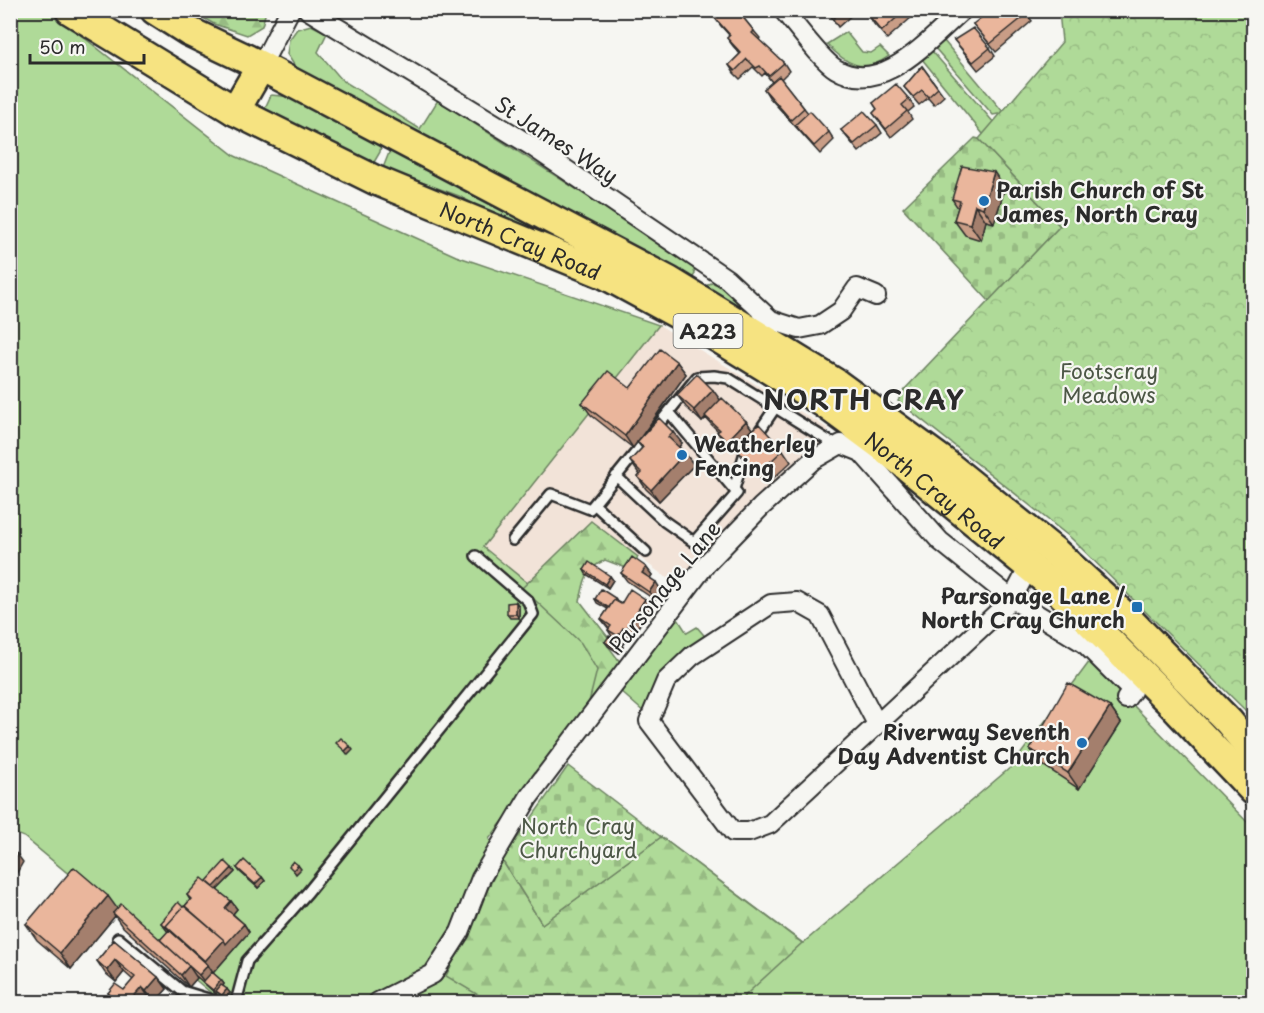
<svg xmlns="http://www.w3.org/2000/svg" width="1264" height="1013" font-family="'Playpen Sans',sans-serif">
	<defs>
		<pattern id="forest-firs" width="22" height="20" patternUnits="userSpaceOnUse" patternTransform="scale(1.5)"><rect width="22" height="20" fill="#afda98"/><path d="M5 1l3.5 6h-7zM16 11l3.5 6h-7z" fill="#97bb83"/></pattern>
		<pattern id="cemetery-stones" width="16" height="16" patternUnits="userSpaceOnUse" patternTransform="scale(1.5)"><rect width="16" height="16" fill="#afda98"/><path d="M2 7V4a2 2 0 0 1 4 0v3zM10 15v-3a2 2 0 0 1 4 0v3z" fill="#97bb83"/></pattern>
		<pattern id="park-crowns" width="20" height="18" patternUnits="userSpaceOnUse" patternTransform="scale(1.5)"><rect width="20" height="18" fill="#afda98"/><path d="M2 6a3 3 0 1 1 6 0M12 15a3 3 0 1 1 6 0" fill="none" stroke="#97bb83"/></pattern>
	</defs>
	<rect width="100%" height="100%" fill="#f6f6f2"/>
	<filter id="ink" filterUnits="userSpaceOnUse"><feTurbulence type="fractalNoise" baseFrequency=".0167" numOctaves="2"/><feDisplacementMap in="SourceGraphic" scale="12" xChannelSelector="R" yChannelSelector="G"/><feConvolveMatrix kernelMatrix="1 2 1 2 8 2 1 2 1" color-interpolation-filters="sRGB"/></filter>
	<g filter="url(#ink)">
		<path fill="#f2e3d8" d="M659,325L829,429L819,446L717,538L676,585L591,521L528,584L483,547Z"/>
		<path fill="#afda98" stroke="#6d8262" stroke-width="1.5" d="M10,11H50L235,156L456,256L659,325L483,547L550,601L621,668L489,839L542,924L661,837L803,943L1011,767L1090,661L1253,828V1002H222L24,837L11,832Z
			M311,25L327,33L318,52L342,80L420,129L438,100L692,264L695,274L690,282L296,68L287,54L289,40L297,29Z
			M846,32L862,52L871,53L880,47L889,56C864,74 846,65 827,44Z
			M944,41L1004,113L993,115L935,48Z
			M932,51L995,124L996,150L922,59Z
			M271,95L302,98L381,141L380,152L373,164L269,118L265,108Z
			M392,145L700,308L518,228L459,196L383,168Z
			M711,283L722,285L763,323L704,287Z
			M676,616L687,633L697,627L709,641L646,714L619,690Z"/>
		<path fill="url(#forest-firs)" stroke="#6d8262" stroke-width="1.5" d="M191,11H266L262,26L247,35L214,24Z
			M591,521L638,557L629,569L605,560C584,570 585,580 580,601L611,641L608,646L624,667L586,714L597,670L581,643L522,588Z
			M661,837L802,943L738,1002H490L446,976L502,860L542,924Z"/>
		<path fill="url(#cemetery-stones)" stroke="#6d8262" stroke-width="1.5" d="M975,138L979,139L1060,226L989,301L903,208Z
			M568,766L661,837L542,924L502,860Z"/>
		<path fill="url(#park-crowns)" stroke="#6d8262" stroke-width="1.5" d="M1059,11H1253V715L1247,712L1071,538L898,401L904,390L1060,226L979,139L1062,42Z"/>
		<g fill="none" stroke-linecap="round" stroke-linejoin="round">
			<defs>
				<path id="service" d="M756,436L775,408
					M616,476L664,521L694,542L737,493L669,412
					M734,489L747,446
					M594,504L646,552
					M513,540L551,494L590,509L697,377L714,376L728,378L837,446
					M118,938L182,991L218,1002
					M236,1002L247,961L308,892L533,614L528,601L476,556"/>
				<path id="minor" d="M308,10L530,145L727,279L771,320L799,329L820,325L841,311L857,288L876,296
					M783,10C796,25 821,60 836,69C882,97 929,39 963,10
					M261,66L290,10
					M877,724L820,615L797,602L771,604L692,656L666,681L649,721L733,832H749L770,824L1012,599L1030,565
					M378,1002L433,974L460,932L481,878L529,797L706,564L761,507L813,460L841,444L861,452L940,541L1012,599L1084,643L1132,691L1126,699"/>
				<g id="primary">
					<path id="s1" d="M70,10L235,111L375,180L604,274L694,323L824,403L882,446L1058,590L1167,699L1254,791"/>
					<path d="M155,10L188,31L253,62L669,281L837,384L941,460L1056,553L1130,621L1229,722L1254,753"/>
					<path d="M235,111L261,66"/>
				</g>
			</defs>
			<use href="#service" stroke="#2b2b2b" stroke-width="14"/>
			<use href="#minor" stroke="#2b2b2b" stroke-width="22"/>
			<use href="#primary" stroke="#2b2b2b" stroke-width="33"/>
			<use href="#service" stroke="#f6f6f2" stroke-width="9"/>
			<use href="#minor" stroke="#f6f6f2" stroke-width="18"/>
			<use href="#primary" stroke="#f6e381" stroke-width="28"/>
		</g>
		<path fill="#c99d86" stroke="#2b2b2b" stroke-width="1.5" d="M710,10H737L754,31L760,38L759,40L784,63L789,71L781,79L808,113L829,132L834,140L820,154L769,97L764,89L772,82L765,73L762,76L753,67L740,79L734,73L729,65L740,54L733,46L727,38L730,36L721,26L715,18L716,17Z
			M827,10H854L855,12L838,27Z
			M876,10H907L912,17L887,39L874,24L869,16Z
			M1024,10L1032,21L996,52L973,24Z
			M954,40L990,48L995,56L978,70Z
			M922,66L944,96L934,105L928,98L919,105L904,87Z
			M909,99L914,107L908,112L912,119L891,137L873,113L877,109L873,103Z
			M877,125L882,133L859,152L841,130Z
			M1005,188L994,223L986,221L981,240L965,235L954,220L958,208L952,199Z
			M677,362L686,374L639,440L682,443L679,447L694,465L659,501L646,489L638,477L640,475L630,461L642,448L637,442L633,448L591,415L582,403L630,388Z
			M677,395L720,400L746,421L752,429L732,449L723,440L717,432L718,431L711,424L706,418L702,422L686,407Z
			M783,450L791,462L766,485L747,464L739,452Z
			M646,567L652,575L650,578L661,590L655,600L627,581L621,573Z
			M584,570L610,576L613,580L608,588L586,574Z
			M615,598L617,602L621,604L651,607L631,638L628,636L623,644L613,638L608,630L609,629L601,619L608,609L597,603L595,599Z
			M516,602L519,606V618H510L507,614Z
			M605,642L623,647L619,653L608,646Z
			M1110,707L1121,723L1079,789L1041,764L1030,749Z
			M232,868L235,872L217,890L231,901L237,909L233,914L244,924L249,932L213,973L221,980L224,984L223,986L230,993L225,999L217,992L216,994L196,976L197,978L189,987L121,925L115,916L71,969L37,940L26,924L117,908L160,940L168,932L161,923L185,906L190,900L187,895L207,882Z
			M237,868L262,877L265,881L258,888L240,872Z
			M114,940L158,977L167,989L155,1002H154L150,999L147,1002H114L108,993L124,990L133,980L124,972L116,982L105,973L97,961Z"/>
		<path fill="#a47f6d" stroke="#2b2b2b" stroke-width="1.5" d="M994,172L1005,188L994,223L983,208Z
			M975,205L986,221L981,240L970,224Z
			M677,362L686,374L633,448L625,436Z
			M713,390L721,401L702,422L694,410Z
			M746,421L752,429L732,449L727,441Z
			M673,432L682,443L677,449L668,437Z
			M685,453L694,465L659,501L651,490Z
			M646,567L652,575L648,581L642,573Z
			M610,576L613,580L608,588L605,584Z
			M656,582L661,590L655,600L649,592Z
			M645,599L651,607L631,638L625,630Z
			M516,602L519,606V618L516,614Z
			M623,628L628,636L623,644L618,636Z
			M620,643L623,647L619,653L616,649Z
			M1110,707L1121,723L1079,789L1068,773Z
			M350,746L353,750L348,755L345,751Z
			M17,854L23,862L10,885V866Z
			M298,865L301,869L296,874L293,870Z
			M232,868L235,872L216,891L213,887Z
			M262,877L265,881L258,888L255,884Z
			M108,896L119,911L113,913L115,916L71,969L60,953Z
			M231,901L237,909L231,916L225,908Z
			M244,924L249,932L213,973L205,961L224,940Z
			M115,960L124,972L116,982L107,970Z
			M208,965L213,973L205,983L199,975Z
			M189,966L197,978L189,987L181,975Z
			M158,977L167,989L155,1002H154L146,991Z
			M221,980L224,984L216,994L213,990Z
			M142,987L150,999L147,1002H129Z
			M227,989L230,993L225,999L222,995Z"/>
		<path fill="#eab69c" stroke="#2b2b2b" stroke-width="1.5" d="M724,10H737L754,31L752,33L784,63L769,76L760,66L756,68L747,59L735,71L729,65L741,53L727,38L730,35L715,18Z
			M827,10H842L833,19Z
			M876,10H905L882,31L869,16Z
			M991,10H1024L1027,14L990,44L973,24Z
			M973,28L990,48L973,62L954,40Z
			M922,66L938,88L928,97L922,90L913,97L904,87Z
			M779,76L804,108L791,120L764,89Z
			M896,84L909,99L902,105L907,111L886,129L873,113L877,109L873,103Z
			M810,111L829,132L814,146L795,125Z
			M864,111L877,125L854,144L841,130Z
			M962,166L994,172L983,208L975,205L970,224L954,220L960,201L952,199Z
			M660,349L677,362L625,436L582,403L608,371L630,388Z
			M697,374L713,390L694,410L677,395Z
			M722,398L746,421L727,441L717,432L720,430L705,416Z
			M659,418L673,432L668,437L685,453L651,490L638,477L642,473L630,461L643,447L637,442Z
			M759,424L783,450L758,473L739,452L746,437Z
			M632,557L646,567L642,573L656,582L649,592L621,573Z
			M589,562L610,576L605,584L584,570Z
			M601,589L615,598L609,608L595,599Z
			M630,589L645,599L625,630L623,628L618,636L608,630L611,626L601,619L614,600L621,604Z
			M516,602V614H507V603Z
			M609,636L620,643L616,649L605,642Z
			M1068,683L1110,707L1068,773L1030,749Z
			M341,738L350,746L345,751L336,743Z
			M10,850L17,854L10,866Z
			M244,860L262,877L255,884L237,868Z
			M225,861L232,868L214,887L207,881Z
			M293,861L298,865L293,870L289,866Z
			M74,867L108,896L60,953L26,924Z
			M202,878L231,901L225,908L244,924L226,944L224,940L185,906L191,899L187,895Z
			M178,902L183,907L166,926L169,930L161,923Z
			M121,904L189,966L181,975L113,913Z
			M184,906L224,940L205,961L166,926Z
			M169,930L208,965L199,975L160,940Z
			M114,940L158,977L146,991L142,987L129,1002H119L108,993L115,984L124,990L135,977L115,960L107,970L97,961Z
			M212,972L221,980L213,990L203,982Z
			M221,985L227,989L222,995L216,991Z"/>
	</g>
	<g fill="#1f6fb2" stroke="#f6f6f2" stroke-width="2">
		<circle cx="984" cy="201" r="6"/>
		<circle cx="682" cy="455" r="6"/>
		<rect x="1131" y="601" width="12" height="12" rx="3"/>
		<circle cx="1082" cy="743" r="6"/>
	</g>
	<g text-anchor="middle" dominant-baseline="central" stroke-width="4.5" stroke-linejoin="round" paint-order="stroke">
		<rect fill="#f6f6f2" stroke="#686867" stroke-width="1.5" x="673.5" y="314" width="69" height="34" rx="4.5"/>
		<g font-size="20" font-weight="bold" fill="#2b2b2b">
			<text x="708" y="331">A223</text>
		</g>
		<g font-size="21" fill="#2b2b2b" stroke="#f6f6f2">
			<text transform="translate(557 139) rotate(33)">St James Way</text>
			<text stroke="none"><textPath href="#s1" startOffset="507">North Cray Road</textPath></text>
			<text stroke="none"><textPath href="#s1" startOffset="993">North Cray Road</textPath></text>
			<text transform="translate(664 586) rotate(-51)">Parsonage Lane</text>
		</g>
		<g font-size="21" font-weight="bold" fill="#2b2b2b" stroke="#f6f6f2" text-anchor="start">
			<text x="996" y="189">Parish Church of St<tspan x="996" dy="24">James, North Cray</tspan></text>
			<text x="694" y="443">Weatherley<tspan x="694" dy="24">Fencing</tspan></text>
			<text x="1125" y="595" text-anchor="end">Parsonage Lane /<tspan x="1125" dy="24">North Cray Church</tspan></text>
			<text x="1070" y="731" text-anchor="end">Riverway Seventh<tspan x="1070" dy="24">Day Adventist Church</tspan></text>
		</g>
		<g font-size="21" fill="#4c5746" stroke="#f6f6f2">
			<text x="1109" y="370">Footscray<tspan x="1109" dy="24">Meadows</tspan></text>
			<text x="578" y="825">North Cray<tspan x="578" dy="24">Churchyard</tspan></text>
		</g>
		<g font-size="27" font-weight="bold" letter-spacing="1.5" fill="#2b2b2b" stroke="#f6f6f2">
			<text x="864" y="398">NORTH CRAY</text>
		</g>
	</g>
	<rect width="1264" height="1013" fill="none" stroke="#f6f6f2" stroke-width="36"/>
	<rect x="18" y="18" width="1228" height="977" fill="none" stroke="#2b2b2b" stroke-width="2" filter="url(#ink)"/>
	<path d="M30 54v9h114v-9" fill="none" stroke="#2b2b2b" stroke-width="3"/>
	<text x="39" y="54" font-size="18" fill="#2b2b2b" stroke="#f6f6f2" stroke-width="4.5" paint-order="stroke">50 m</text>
</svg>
